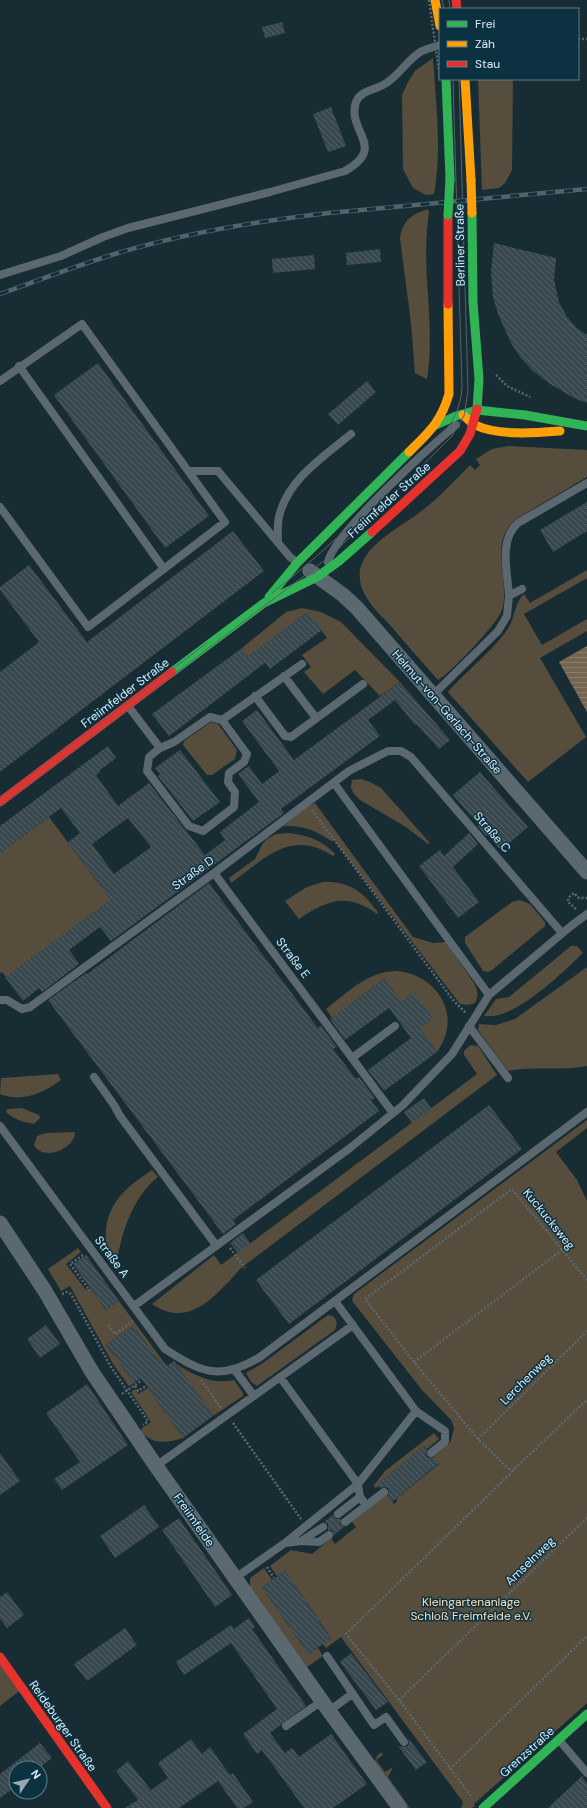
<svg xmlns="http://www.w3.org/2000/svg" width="587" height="1808" font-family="'DM Sans',sans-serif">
	<defs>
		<pattern id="water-rules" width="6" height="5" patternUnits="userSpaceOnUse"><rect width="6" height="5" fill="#756651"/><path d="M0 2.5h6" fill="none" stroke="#887c6b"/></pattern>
		<pattern id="building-back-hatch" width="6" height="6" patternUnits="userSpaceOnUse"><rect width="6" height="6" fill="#38484e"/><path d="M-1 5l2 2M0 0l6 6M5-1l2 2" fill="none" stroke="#546368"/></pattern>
	</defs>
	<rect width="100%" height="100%" fill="#182c34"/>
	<path fill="#574d3d" d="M433,58C436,103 442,149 434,194L426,195L413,188L403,169L402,95L408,82L415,71Z
		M478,79H512L513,82L512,170L505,183L499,188L482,190Z
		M428,209L429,213C420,268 436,324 427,379L415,373L411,323L400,238C403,220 412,214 428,209Z
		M508,446L587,450V477L516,519C487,543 511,581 502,610C498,623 451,673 438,680C422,662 406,644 390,625C381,616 371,606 365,595C342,552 399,530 424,509C441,496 455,480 470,465L475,470L480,465L476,459L492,449Z
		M587,570V578L524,614L542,645L587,619V631L540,658L586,737L528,782L448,692C465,672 495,649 509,627C515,616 515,602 524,594L530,603Z
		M302,608L321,612L341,622L400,682L380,696L355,670L323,694L304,672L311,667L302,655L327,638L308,612L248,657L242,648L286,612Z
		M211,722L218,724L237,750L235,759L212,775H207L183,745L184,741Z
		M361,779L370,782L381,788L430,843L428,844L406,827L360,800L354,794L351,788L352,780Z
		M315,803L413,937L433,943L446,942L474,983C478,991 479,996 475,1003L467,1005L460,1004L334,840L331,841C316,830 302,825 283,826L309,806Z
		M49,817L111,900L6,977L2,972L0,973V853Z
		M289,833C307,835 322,840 335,854L333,856C291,828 264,859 231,883L229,878L255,859L263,843L267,839L276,834Z
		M323,882C350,881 362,891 378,912L377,914C347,892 327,900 299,919L285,901L307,887Z
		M520,900L530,904L545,922V926L492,970L488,972L483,971L465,943V937L512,902Z
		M571,946H577L583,953C562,973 514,1021 484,1016L496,999L509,997Z
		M587,967V1066C561,1071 532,1066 508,1071L478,1030L479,1024L496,1025L515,1019Z
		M397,971C438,975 463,1016 437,1052L420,1029L414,993L402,1002L384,979L332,1018L326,1009C348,992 368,971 397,971Z
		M470,1045L478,1046L497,1075L241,1268C217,1294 190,1330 152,1304L214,1255L221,1265L477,1074L464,1055V1051Z
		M58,1074L61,1080C43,1093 22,1103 0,1094L1,1078Z
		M22,1108L39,1115L40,1118L34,1124C23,1122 15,1120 6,1112L7,1109Z
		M587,1120V1128L556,1152L577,1180L587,1201V1703L474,1804L475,1806L472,1808H461L463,1802L341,1637L326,1648L323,1644L331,1638L285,1571L277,1576L270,1566L291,1550L312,1554L331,1538L335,1544L356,1527L352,1522L386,1494L394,1504L397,1501L396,1499L439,1464L433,1457L450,1443L454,1429L452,1421L422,1390L353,1302L352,1300L354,1294Z
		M75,1132C75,1149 43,1162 34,1145L37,1136L46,1133Z
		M152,1170L158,1177C134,1195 121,1233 117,1262H113C100,1240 105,1211 123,1193C131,1184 142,1177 152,1170Z
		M78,1248L81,1252L66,1264L86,1290L90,1288L106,1310L119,1301L163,1361L161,1363L133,1326L106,1345L134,1383L129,1386L113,1364L70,1286L61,1291L48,1269Z
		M328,1315C337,1316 338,1323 335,1330L257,1386L251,1382L246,1373L263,1363Z
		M176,1364C194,1375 212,1385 234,1380L243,1393V1396L213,1416Z
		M148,1388L183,1438C167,1443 154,1445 141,1432L142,1428L151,1422L131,1392L135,1389L138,1394Z
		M434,1433L439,1439L427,1449L424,1446L378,1484L379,1486L375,1488L374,1485L385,1471Z
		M264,1568L272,1580L262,1587L308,1654L318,1648L323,1656L307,1667L250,1588V1578Z
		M0,1659L22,1689L0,1706Z
		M381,1752L383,1755L376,1760L385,1772L393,1767L388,1777L410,1808H409L375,1761L377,1756Z"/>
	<path fill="url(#water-rules)" d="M587,646V712L559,662Z"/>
	<path fill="url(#building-back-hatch)" fill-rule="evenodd" d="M282,22L285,33L265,38L262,27Z
		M331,107L346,146L328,152L313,114Z
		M494,243L556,258L554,280L559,302L567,317L578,329L587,335V403L574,398L550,384L533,371L520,357L511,343L498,314L493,297L491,272Z
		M380,249L381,262L347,265L346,253Z
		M314,255L315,269L273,273L272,259Z
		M98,363L209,516L165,548L54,395Z
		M367,381L376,392L338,425L328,414Z
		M587,502V531L553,552L540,530Z
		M233,531L264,571L0,772V672L39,642L0,590V587L29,565L87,642Z
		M308,612L322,630L270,669L265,663L169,736L152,714L242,648L248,657Z
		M400,682L450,740L439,749L416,724L415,725L395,700L368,720L380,736L281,809L284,813L111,941L100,927L92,933L69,950L79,964L42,992L39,988L23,1001L5,977L111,900L68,842L80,833L61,808L0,853V826L108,746L116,758L99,771L100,772L96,775L118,806L149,783L205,855L225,840L220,832L259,802L238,774L249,766L262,784L279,771L242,721L257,710L294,760ZM128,818L151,847L114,874L92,844Z
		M180,750L220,802L193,821L158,776L160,774L155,768Z
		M480,772L528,827L501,850L488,835L486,836L478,826L479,825L453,795Z
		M469,833L478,844L453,867L479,902L458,918L419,866L440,850L444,856Z
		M209,883L314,1023L318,1028L321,1026L337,1047L333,1049L356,1079L359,1077L375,1098L371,1100L379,1111L233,1220L236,1224L223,1234L48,1000L86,973L87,974Z
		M384,979L402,1002L414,993L433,1019L420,1029L437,1052L384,1091L368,1070L411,1038L389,1008L345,1040L330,1019Z
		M424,1098L432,1109L412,1123L404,1112Z
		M489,1105L522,1149L289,1324L256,1280Z
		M243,1233L251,1244L238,1253L230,1243Z
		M86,1255L119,1301L106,1310L73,1264Z
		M46,1325L60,1344L40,1358L27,1339Z
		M133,1326L161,1363L163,1361L167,1366L174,1361L213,1416L183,1438L141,1378L134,1383L106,1345Z
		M87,1384L128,1445L62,1490L54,1479L80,1462L46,1413Z
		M424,1446L427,1449L426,1453L427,1457L434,1458L439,1463L392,1502L387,1496L389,1492L388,1488L384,1487L380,1488L377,1484Z
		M0,1453L20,1481L0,1495Z
		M144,1505L159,1527L115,1558L100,1536Z
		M333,1515L336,1519H341L340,1523L344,1527L334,1535L332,1530H328V1524L324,1522Z
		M179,1518L232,1595L215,1607L162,1530Z
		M285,1571L331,1639L308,1654L262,1587Z
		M7,1592L24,1615L7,1628L0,1618V1597Z
		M249,1618L255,1627L252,1629L306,1706L270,1733L285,1753L292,1748L299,1757L331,1734L367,1784L333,1808H304L262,1750L257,1754L243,1734L277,1709L231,1643L184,1675L176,1662L231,1625L234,1629Z
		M125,1628L137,1645L87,1681L74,1664Z
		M351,1653L388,1702L376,1710L340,1662Z
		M408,1738L427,1762L416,1770L398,1746L404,1747L408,1746L409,1742Z
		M191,1739L202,1754L210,1747L230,1775L233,1773L253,1802L244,1808H237L218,1781L179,1808H125L138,1800L116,1771L128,1761L151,1790L168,1778L158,1763Z
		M40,1743L52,1758L39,1768H16V1786L0,1798V1774Z
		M582,1776L587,1784V1808H548Z"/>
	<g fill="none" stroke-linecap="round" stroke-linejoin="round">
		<path stroke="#5b686f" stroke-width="2.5" stroke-dasharray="2 2" stroke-linecap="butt" d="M578,39H587
			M496,375L507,386L530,397
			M312,810L453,1000L466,1013
			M576,909L568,902V898L574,893L579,898H587
			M230,1248L245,1268
			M83,1255L70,1264L90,1291
			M62,1294L67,1292L71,1294L111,1367L148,1421L143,1425
			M108,1325L115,1334L133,1321
			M414,1362L562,1250
			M201,1380L221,1408
			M135,1386L138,1391L146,1386
			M122,1394L142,1380
			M233,1423L301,1519
			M478,1439L587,1331
			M512,1471L587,1400
			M267,1567L274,1578
			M399,1700L587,1518
			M450,1769L587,1636
			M471,1796L399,1700L346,1634L512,1472L478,1439L414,1362L365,1299L512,1189L587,1280"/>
		<path stroke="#5b686f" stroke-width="8" d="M0,275L61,256L103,237L128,228L270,192L345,171C388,147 346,131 356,102C360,91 374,90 383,85C399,77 407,59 422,51C428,48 434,47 440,45
			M19,366L164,569
			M0,381L82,324L225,522L88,627L0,507
			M190,471H218L290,557L297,562
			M278,542C278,534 277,525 279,517C287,480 323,457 351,434
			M328,562C334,533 430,447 456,425
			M509,596C508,574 498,540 518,523L587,483
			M284,676L316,718
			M433,695L498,631L507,616L509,596L522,589
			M255,696L285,736L291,737L363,684
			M128,706L160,748L149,757L147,771L189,826L203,831L234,807L235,792L228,782L229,773L244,762L247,754L222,720L210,717L174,742L160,748
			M222,720L302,664
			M334,783L489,995
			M214,873L393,1113
			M0,1000H7L22,1009L30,1007L214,873L349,771L388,751H401L411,757L562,933
			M469,1026L508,1078
			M352,1058L395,1026
			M94,1077L114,1105L120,1116L216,1245
			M0,1126L165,1349C202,1373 220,1381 260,1357L587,1112
			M335,1301L416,1411L445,1431V1442L431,1453
			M134,1306L350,1148L403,1105L452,1054L489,995L571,926L587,914
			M234,1369L254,1396
			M280,1377L358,1484L360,1497L366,1505
			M156,1466L353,1325
			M338,1514L360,1497
			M345,1522L384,1492
			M301,1541L323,1527
			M285,1543L301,1541L319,1542L329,1535
			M235,1578L285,1543L358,1484L416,1411
			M327,1656L374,1725L386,1717L404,1742
			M329,1711L352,1694
			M286,1726L322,1701
			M559,1740L587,1773"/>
		<path stroke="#5b686f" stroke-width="15" d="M310,571L343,595L357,608L587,872
			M0,1223L45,1291L92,1372L156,1466L329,1711L400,1808"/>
		<path stroke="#30b455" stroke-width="9" d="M446,79L450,179
			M472,213L473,302L479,379L477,409
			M436,425L456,416L477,410L525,415L587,426
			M269,597L298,562L409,452
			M172,672L264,603L317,577L339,561L372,532
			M483,1808L587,1714"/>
		<path stroke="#ff9f0a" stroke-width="9" d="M435,0L440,26
			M465,79L471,180
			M463,415C467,418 471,423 475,425C498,436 535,433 560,431
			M409,452C429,432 441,422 449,394L448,304"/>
		<path stroke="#e5322d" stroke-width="9" d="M456,0L457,9
			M448,215V304
			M372,532L460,451L470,434L477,409
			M0,802L172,672
			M0,1657L107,1808"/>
		<path stroke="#54636a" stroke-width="1" d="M442,0L444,9
			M449,0L450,9
			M272,593C332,547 385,491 439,438C453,423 461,407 462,387L453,79
			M0,798L207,643
			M0,806L333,554L451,437L464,416L468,391L459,79"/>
		<defs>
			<path id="rail" d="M0,294C39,280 78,265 118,253C186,233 258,221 329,213L587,189"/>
		</defs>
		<use href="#rail" stroke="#54636a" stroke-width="4.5"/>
		<use href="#rail" stroke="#0c3140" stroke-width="3" stroke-dasharray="9" stroke-linecap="butt"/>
		<path stroke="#5b686f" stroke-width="2.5" stroke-dasharray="2 2" stroke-linecap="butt" d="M429,0L440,78"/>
		<path stroke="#30b455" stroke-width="9" d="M448,215L450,179"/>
		<path stroke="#ff9f0a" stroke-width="9" d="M471,180L472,213"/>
	</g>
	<g text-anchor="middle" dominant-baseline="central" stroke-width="3" stroke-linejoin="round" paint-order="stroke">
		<g font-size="12" fill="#dbeef8" stroke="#0c3140">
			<text transform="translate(460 245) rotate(-91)">Berliner Straße</text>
			<text transform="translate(389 500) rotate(-42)">Freiimfelder Straße</text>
			<text transform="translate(125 693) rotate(-37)">Freiimfelder Straße</text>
			<text transform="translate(447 712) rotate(49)">Helmut-von-Gerlach-Straße</text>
			<text transform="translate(492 832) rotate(49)">Straße C</text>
			<text transform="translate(193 873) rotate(-36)">Straße D</text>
			<text transform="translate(293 958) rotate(53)">Straße E</text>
			<text transform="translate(549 1219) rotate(51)">Kuckucksweg</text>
			<text transform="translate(112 1257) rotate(53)">Straße A</text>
			<text transform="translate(526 1379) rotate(-45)">Lerchenweg</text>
			<text transform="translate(194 1520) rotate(55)">Freiimfelde</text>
			<text transform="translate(530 1561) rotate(-44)">Amselnweg</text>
			<text transform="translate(63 1726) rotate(55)">Reideburger Straße</text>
			<text transform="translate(527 1752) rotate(-42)">Grenzstraße</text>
		</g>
		<g font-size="12" fill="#fbe0ba" stroke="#0c3140">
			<text x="471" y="1602">Kleingartenanlage<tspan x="471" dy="14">Schloß Freimfelde e.V.</tspan></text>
		</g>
	</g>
	<rect x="439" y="8" width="140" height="72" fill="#0c3140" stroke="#5f7d8a"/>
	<rect x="447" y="21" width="20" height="6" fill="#30b455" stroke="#5f7d8a"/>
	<text x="475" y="28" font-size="12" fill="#dbeef8">Frei</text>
	<rect x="447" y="41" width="20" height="6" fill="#ff9f0a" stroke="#5f7d8a"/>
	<text x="475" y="48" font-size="12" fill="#dbeef8">Zäh</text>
	<rect x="447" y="61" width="20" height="6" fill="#e5322d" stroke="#5f7d8a"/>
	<text x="475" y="68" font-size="12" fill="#dbeef8">Stau</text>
	<g transform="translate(28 1780) rotate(55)"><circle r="19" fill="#0c3140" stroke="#5f7d8a"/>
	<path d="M0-3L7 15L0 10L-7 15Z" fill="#97aab3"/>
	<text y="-6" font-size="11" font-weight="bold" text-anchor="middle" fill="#dbeef8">N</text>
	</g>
</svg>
